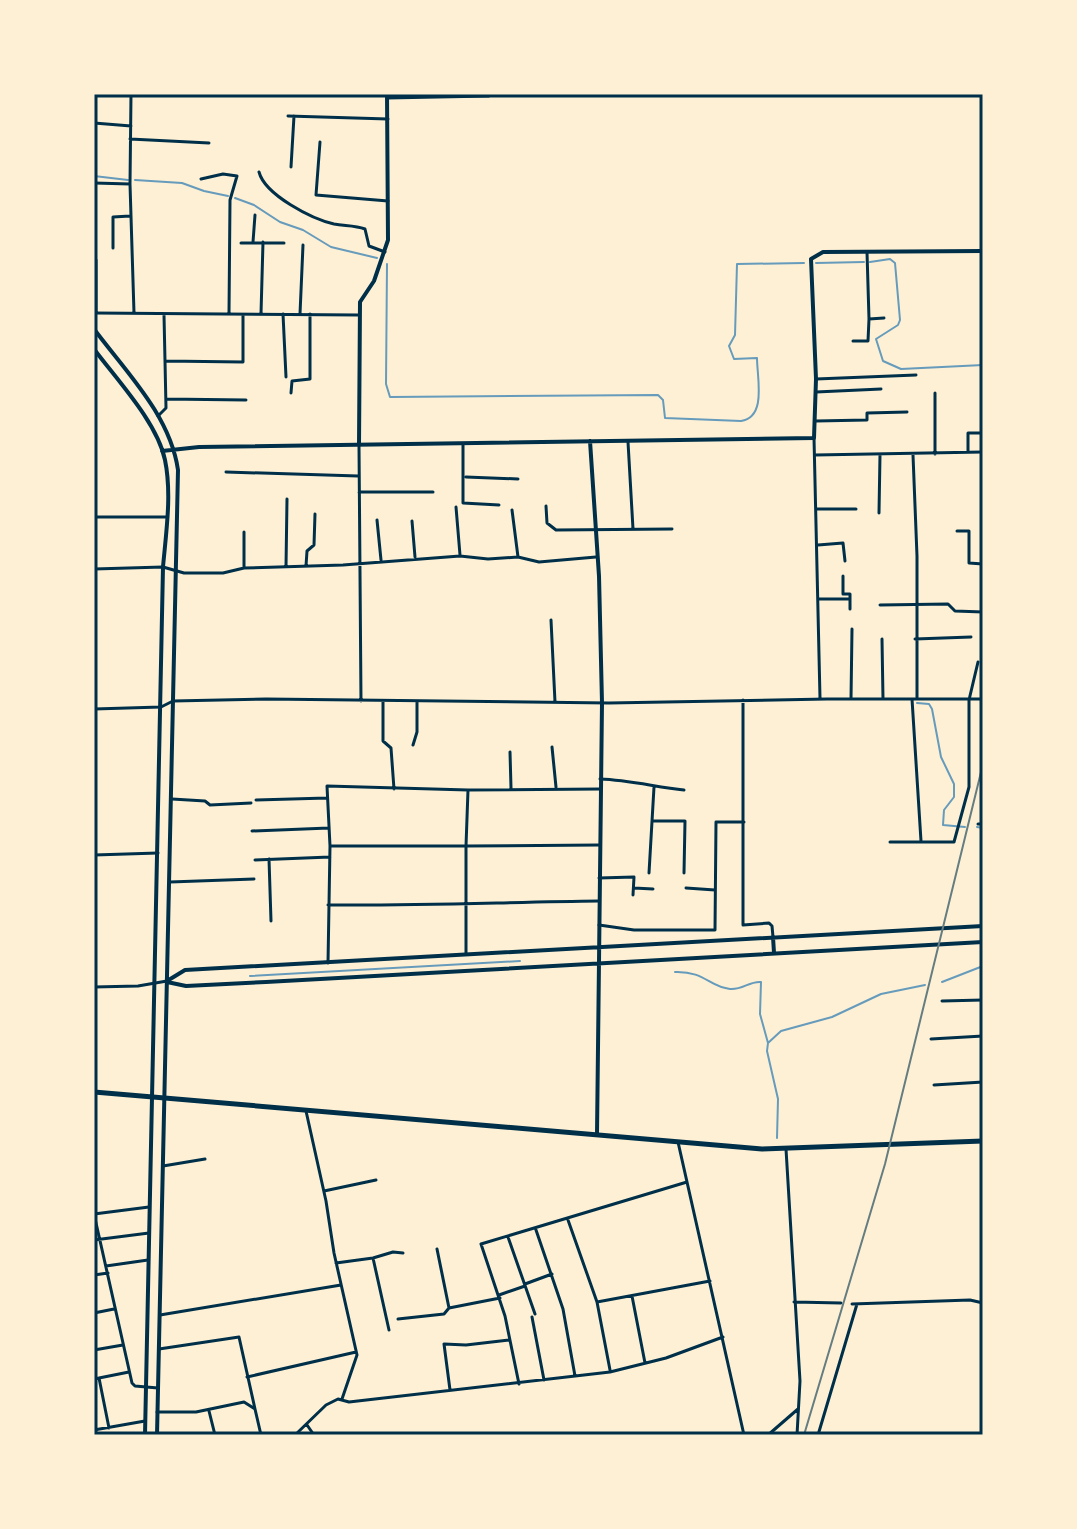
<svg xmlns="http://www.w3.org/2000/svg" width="1077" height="1529" font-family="Georgia,serif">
	<rect width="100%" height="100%" fill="#fdf0d5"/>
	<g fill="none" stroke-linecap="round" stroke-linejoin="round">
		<path stroke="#669bbc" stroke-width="2" d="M94,176L128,180
			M135,180L182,183L204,191L228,196
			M235,198L254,205L280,222L303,230L331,247L377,258
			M870,262L890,259L895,263L900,320L898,325L876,339L883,361L901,369L983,365
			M816,263L864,262
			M387,264L386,384L390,397L658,395L663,400L665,418L741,421C767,417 757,378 757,358L734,359L729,346L735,335L737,264L804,263
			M917,703L929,704L932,709L941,757L954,784V797L944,810L943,825L965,827
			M977,827L983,828
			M675,972C705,971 709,987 730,989C743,990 749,981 761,982L760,1014L768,1043L767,1051L778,1099L777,1138
			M250,976L520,961
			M942,982L983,966
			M768,1043L781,1031L832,1017L881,994L925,985"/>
		<path stroke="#003049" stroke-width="3" d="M131,94L130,184L134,313
			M687,94H711
			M387,98L489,96V94
			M288,116L388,119
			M94,123L131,126
			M130,139L209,143
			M320,142L316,195L388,201
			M291,167L294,116
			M259,172C265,195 312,219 334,224C345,226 355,225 365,229L369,246L385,252
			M201,179L223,174L237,176L230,200L229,314
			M94,183L130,184
			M253,242L255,215
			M241,243H284
			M113,248V217L130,216
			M867,252L869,319L884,318
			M96,260V313
			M94,313L358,315
			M261,314L263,242
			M283,314L286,377
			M300,314L303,245
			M164,315L165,361L243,362V315
			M853,341H868L869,319
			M816,379L916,375
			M816,392L881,389
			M291,393L292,381L310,379V314
			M166,399L246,400
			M158,416L166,408L165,361
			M816,421L867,420V413L907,412
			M814,438L820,698
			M628,442L633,529
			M463,444V503L499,505
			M359,445L361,701
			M968,452V433H983
			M935,454V393
			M815,455L983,452
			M913,455L917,556V699
			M226,472L358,476
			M466,477L518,479
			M359,492H433
			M546,506L547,523L556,530L672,529
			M456,507L460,555
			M817,509H856
			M512,510L518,557
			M879,513L880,455
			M94,517H166
			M377,520L381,560
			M412,521L415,557
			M957,531H969V563L983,564
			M818,545L843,543L845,561
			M306,566L307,551L314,545L315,514
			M286,567L287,499
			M244,568V532
			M94,569L163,567L184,573H223L244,568L343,565L460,556L488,559L518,557L539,562L596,557
			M843,576V594H850V609
			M819,599H850
			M880,605L948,604L955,611L983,612
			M551,620L555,702
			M882,639L883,699
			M915,639L971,637
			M851,699L852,629
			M912,699L921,841
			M743,700V925L769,923L772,926L773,937
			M383,702V741L391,748L394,789
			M94,709L161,707L173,701L266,699L609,703L827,699H983
			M413,745L417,732V702
			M552,747L556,787
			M510,752L511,788
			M600,779C629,780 656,787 684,790
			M172,799L205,801L210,805L251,803
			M256,800L327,798
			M653,821H685L684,873
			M978,824H983
			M252,831L329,828
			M890,842H954L969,787V700L978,662
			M330,846H466L468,790
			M94,855L158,853
			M269,859L271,921
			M255,860L330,857
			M649,873L654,787
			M599,878L634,877L633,895
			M170,882L254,879
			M634,888L653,889
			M686,888L715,890
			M328,905C419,906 508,902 599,901
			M599,925L634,930H715L716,822H744
			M466,954V846L599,845
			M328,963L330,846L327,786L468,790L600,789
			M94,987L138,986L167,981
			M942,1001L983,1000
			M931,1039L983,1036
			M934,1085L983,1082
			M306,1111L326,1201L334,1253L357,1355L342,1399
			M678,1142L744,1435
			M786,1149L800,1381L797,1435
			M163,1166L205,1159
			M324,1191L376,1180
			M94,1214L132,1383L135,1386L158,1388
			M94,1214L149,1207
			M568,1220L597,1302L610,1370
			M536,1230L563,1309L575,1376
			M508,1237L535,1314
			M94,1240L149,1233
			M437,1249L449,1308
			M373,1258L389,1330
			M336,1263L373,1258L393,1252L403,1253
			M106,1266L148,1260
			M94,1275L108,1273
			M525,1284L552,1274
			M499,1295L525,1286
			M632,1296L645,1363
			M597,1302L710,1281
			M794,1302L841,1303
			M852,1304L970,1300L983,1303
			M94,1313L114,1309
			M160,1315L341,1285
			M532,1317L544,1380
			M398,1319L444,1314L449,1308L500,1298
			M159,1349L239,1337L255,1409
			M94,1350L123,1345
			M247,1377L356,1352
			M99,1378L109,1428
			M94,1379L129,1372
			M519,1384L505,1316L481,1244L687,1182
			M450,1390L444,1344L466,1345L509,1340
			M209,1411L215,1435
			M157,1412H196L244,1402L255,1409L261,1435
			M307,1425L314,1435
			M94,1430L145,1421
			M295,1435L326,1405L338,1399L349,1402L610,1372L666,1358L723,1337
			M768,1435L798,1409
			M818,1435L857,1304"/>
		<path stroke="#003049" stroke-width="4" d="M94,329C126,372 170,415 178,470L157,1435
			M94,349C117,380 157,422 165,460C172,494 166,533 163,567L145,1435
			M590,441L599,576L602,703L597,1134
			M359,445L360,302L374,281L388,240L387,94
			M162,451L199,447L814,438L816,379L811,259L823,252L983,251
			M773,937L774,953
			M167,981L185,970L983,926
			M167,982L186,986L266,982L983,942"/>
		<path stroke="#003049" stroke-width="5" d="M94,1092L762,1149L983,1141"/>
		<path stroke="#657d81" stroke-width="2" d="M804,1435L885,1164L983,764"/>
	</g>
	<rect width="1077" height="1529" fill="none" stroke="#fdf0d5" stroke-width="192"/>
	<rect x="96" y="96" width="885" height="1337" fill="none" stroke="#003049" stroke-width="3"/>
</svg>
